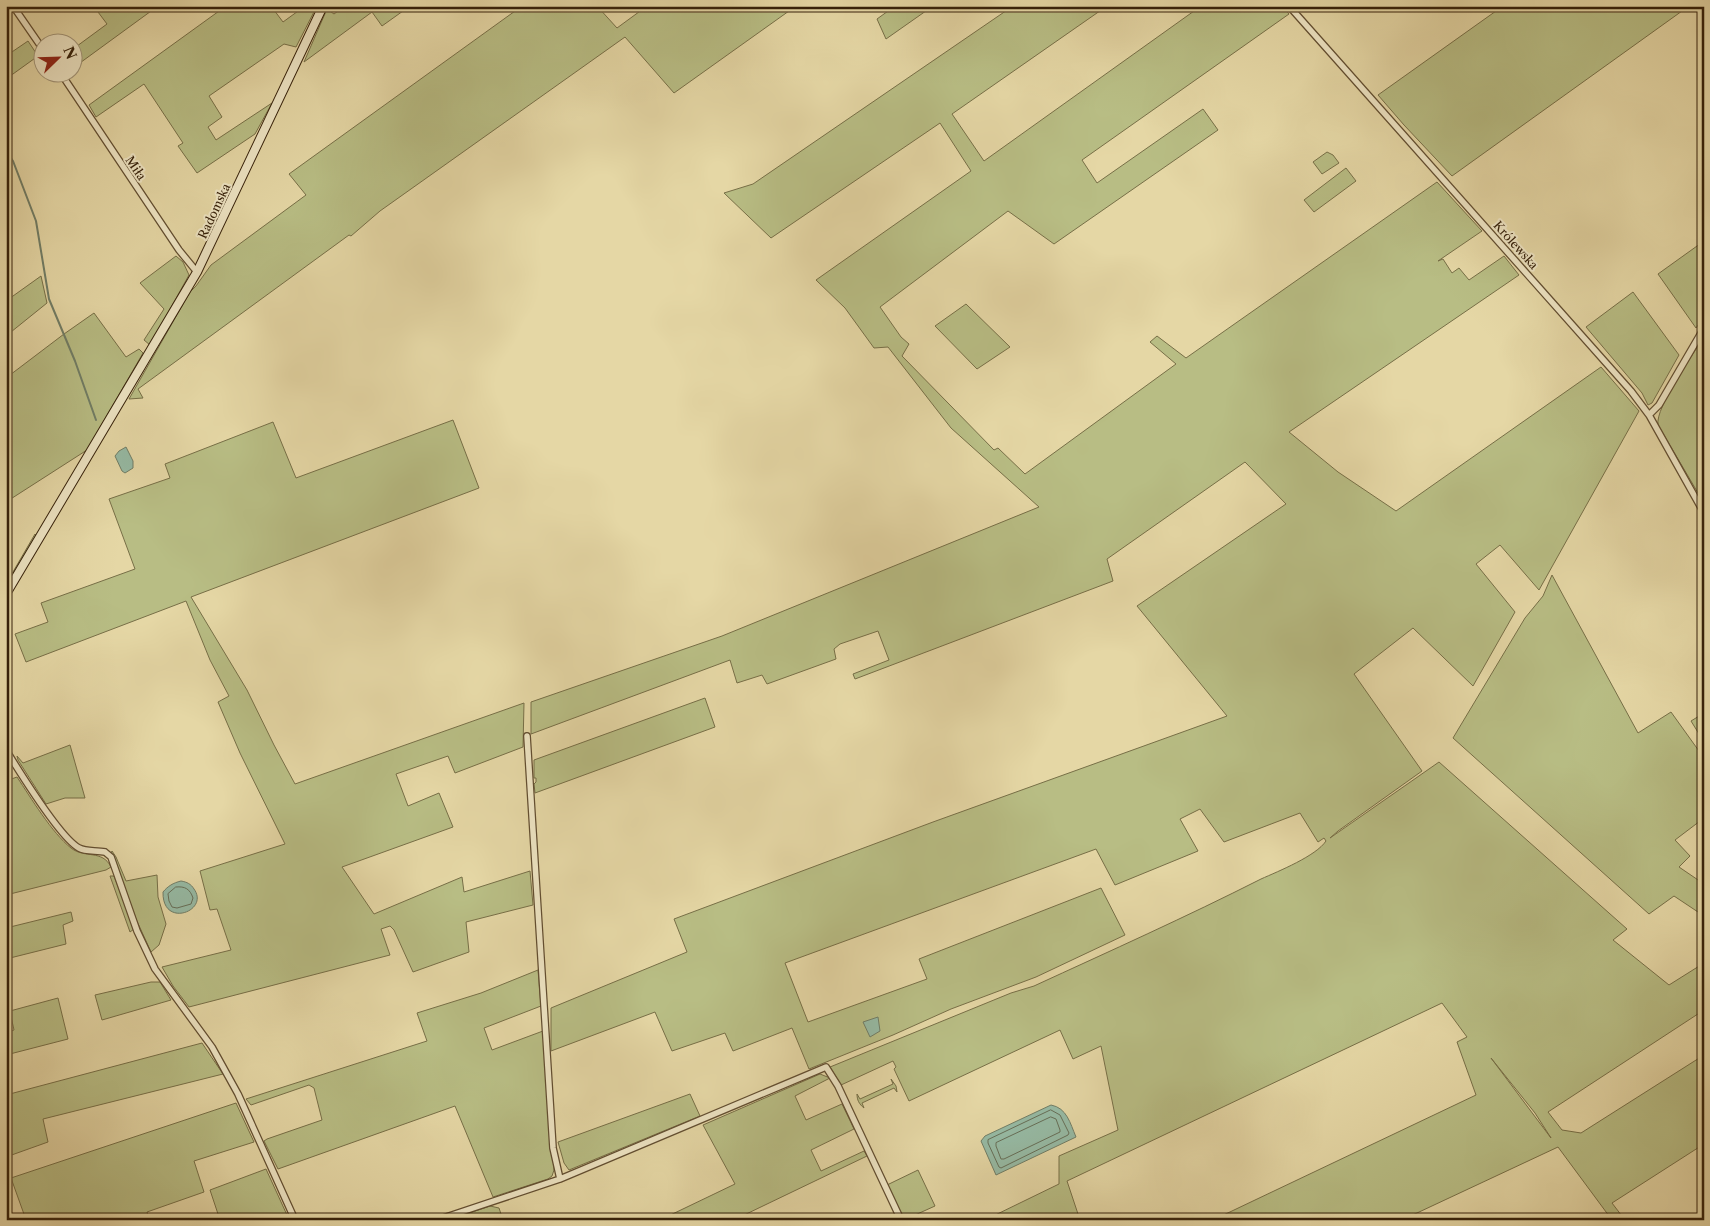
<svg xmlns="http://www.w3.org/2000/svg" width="1710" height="1226" font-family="'Libre Caslon Text',serif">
	<rect width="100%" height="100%" fill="#e5d7a5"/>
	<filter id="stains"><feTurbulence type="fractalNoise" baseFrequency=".004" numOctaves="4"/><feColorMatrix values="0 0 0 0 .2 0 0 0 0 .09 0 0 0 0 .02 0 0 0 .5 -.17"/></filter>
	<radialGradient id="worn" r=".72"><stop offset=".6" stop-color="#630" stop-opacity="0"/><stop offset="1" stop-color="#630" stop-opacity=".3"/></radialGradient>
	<path fill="#b8bd84" stroke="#776f47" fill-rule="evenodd" d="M106,6H158L73,68V49L107,24L98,12Z
		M226,6H271L283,22L305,6H317L296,47L284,44L209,96L222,117L208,127L216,140L272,103L255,134L197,173L178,146L183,143L144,84L96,117L89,105Z
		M345,6H410L382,26L372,12L304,62L327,9L334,14Z
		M522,6H597L617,28L647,6H796L674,93L625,37L380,211L351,236L349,235L138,389L143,398L129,399L190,292L196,286L211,265L306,195L289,174Z
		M895,6H933L886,39L877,19Z
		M1013,6H1107L952,114L984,161L1201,6H1282L1289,14L1082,160L1097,183L1203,109L1218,130L1054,244L1008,211L880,307L901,337L909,344L902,356L994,450L998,448L1025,474L1176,364L1150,342L1157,336L1186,358L1437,182L1482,231L1438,261L1443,259L1452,273L1459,268L1469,280L1504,256L1519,275L1289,432L1338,472L1396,511L1601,367L1639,411L1539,590L1500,545L1476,564L1515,612L1473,686L1413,628L1354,674L1422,771L1338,831L1330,838L1439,762L1627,929L1613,940L1669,985L1704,963V1010L1548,1112L1562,1130L1581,1133L1704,1055V1144L1612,1203L1625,1220H1612L1558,1147L1402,1220H1213L1476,1095L1457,1042L1467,1037L1442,1003L1067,1181L1080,1220H985L1059,1184V1156L1118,1130L1101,1046L1073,1059L1060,1030L909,1101L894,1069L896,1067L893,1061L841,1085L830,1067L1011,993L1034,986C1110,951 1186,917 1261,879C1279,871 1316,856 1326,841L1324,838L1318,842L1300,813L1224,842L1200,809L1180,819L1198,851L1115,885L1096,849L785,963L808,1022L927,979L919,959L1101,888L1125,935L1036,977L951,1009L893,1035L809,1069L792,1028L733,1051L725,1033L672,1051L655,1012L551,1051V1008L687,952L674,919L933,822L1227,716L1137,606L1286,504L1245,462L1107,559L1113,581L855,679L853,674L889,660L878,631L840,644L834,649L836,659L767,684L762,675L737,683L730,660L531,734V702L722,636L1039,507L951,428L888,347L874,348L845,308L816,280L971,171L940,123L771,238L724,193L753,184ZM1491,1058L1535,1113L1551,1138Z
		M1503,6H1689L1452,176L1404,125L1378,95Z
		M28,41L38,56L6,79V56Z
		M1327,152L1333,155L1339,163L1322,174L1313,162Z
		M1346,168L1356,181L1314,212L1304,200Z
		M1704,241V317L1696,328L1658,274Z
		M176,256L183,262L189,275L150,345L144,340L164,309L140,283Z
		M41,276L47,303L6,336V301Z
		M1633,292L1679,355L1652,403L1648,405L1642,393L1586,327Z
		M966,304L1010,347L977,369L935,326Z
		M94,313L126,357L139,349L143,353L87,450L6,502V378L64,334Z
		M1704,336V490L1698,493L1658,425C1655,407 1694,354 1704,336Z
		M453,420L479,488L191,597L247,690L274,745L295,784L524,703L523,747L455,773L448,756L396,774L408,806L439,793L453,827L342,867L374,914L462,877L464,892L530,871L533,905L466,922L469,952L413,972L394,930L390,926L381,929L390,955L189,1007L173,986L162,967L231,950L217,909L210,910L200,871L285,844L240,753L218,702L229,696L210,660L186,601L26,662L15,634L48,622L41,603L135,569L109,499L170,478L165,464L273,422L296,478Z
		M35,534L37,537L6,588V584Z
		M1552,575L1638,733L1671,712L1704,758V818L1675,840L1690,856L1679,867L1704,884V916L1674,896L1649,914L1453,738L1525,618L1543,596Z
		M705,698L715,727L535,793L534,784L536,782V778H534V760Z
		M1704,713V742L1691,721Z
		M70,745L85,798H65L46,804L18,760L17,756L23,763Z
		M17,777C31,798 52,833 71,848C85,859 102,849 111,867L106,870L6,895V781Z
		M112,851L116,857L126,881L157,875L158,897L166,924L159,945L151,952L136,919L116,863L111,853Z
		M110,876H114L134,929L130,932Z
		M71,912L73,921L63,925L66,944L6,959V928Z
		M538,970L541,1006L484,1028L492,1050L543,1031L554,1170L552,1176L548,1179L493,1197L455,1106L278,1169L264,1141L267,1139L322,1120L314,1088L309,1085L251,1105L246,1099L427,1041L417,1013L481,993Z
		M151,982H160L171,1000L102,1020L95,995Z
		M6,997L10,1011L58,998L68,1039L6,1055V1033L14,1030L10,1012H6Z
		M202,1043L223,1074L43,1119L48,1142L6,1157V1095Z
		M820,1074L830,1078L795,1096L806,1120L842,1104L854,1129L811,1150L821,1171L864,1151L867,1156L740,1217V1220H660L735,1184L703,1125Z
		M891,1079L896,1086L897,1092L894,1088L862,1103L864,1108C859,1104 857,1100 857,1094L860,1099L893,1084Z
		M690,1094L700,1116L569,1170L564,1163L558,1142Z
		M236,1103L254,1142L194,1161L204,1192L147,1212L149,1220H31L29,1216L25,1217L11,1178Z
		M266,1169L287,1215L272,1220H220L210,1190Z
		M918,1170L935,1206L904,1220L887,1185Z
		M490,1206L499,1208L503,1220H448Z"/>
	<path fill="#96baa4" stroke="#707d66" d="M126,447L133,461V468L125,473L122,471L115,456L119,451Z
		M181,881C187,882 191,884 194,889C210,911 162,929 163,892C168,886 173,883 181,881Z
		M878,1017L880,1031L870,1037L863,1022Z
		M1051,1105C1067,1108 1070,1123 1076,1137L996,1175L981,1141L985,1136Z"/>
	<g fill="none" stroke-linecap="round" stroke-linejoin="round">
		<path stroke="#666e57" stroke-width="1" d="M176,887C185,886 190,889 193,898L191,904L177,908L172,907L169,901L168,894Z
			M1051,1110L1060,1115L1069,1133L1068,1135L1001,1168L999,1167L988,1143V1140Z
			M1051,1117L1056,1119L1060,1130V1132L1004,1159H1001L996,1146V1143Z"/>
		<path stroke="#707d66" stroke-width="2" d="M6,151L13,161L36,221L49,299L75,361L96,420"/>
		<defs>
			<path id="street" d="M13,6L42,48
				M1289,6L1631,391L1649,415L1704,513
				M60,72L179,250L197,272
				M1649,415L1659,405L1704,328
				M527,736L553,1148L560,1179
				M6,750C19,771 60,838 79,848C86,852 97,850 105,852L111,857L137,931L155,969L212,1047L238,1094L295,1220
				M437,1220L560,1179L826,1067L838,1086L901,1220"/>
			<path id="secondary" d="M6,594L197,272L323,6"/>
		</defs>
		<use href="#street" stroke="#624e31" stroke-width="8"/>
		<use href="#secondary" stroke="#36210a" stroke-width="10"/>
		<use href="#street" stroke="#eee5c4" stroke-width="5.5"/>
		<use href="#secondary" stroke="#eee5c4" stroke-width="8"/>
	</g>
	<g text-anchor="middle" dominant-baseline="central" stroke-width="4" stroke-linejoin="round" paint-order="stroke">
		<g font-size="12" fill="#36210a" stroke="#eee5c4">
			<text transform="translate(136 168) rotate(56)">Miła</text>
			<text transform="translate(214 211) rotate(-65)">Radomska</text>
			<text transform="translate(1516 245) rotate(48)">Królewska</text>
		</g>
	</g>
	<rect width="1710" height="1226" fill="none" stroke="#e5d7a5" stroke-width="25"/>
	<rect x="8" y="8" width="1695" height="1211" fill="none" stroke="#36210a" stroke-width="2.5"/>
	<rect x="12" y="12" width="1685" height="1201" fill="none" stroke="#36210a"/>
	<g transform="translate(58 58) rotate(67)"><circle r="24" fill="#eee5c4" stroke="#a4977a"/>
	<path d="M0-4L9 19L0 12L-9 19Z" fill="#8f2418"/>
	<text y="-8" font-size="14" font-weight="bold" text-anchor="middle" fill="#36210a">N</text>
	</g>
	<rect width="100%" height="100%" filter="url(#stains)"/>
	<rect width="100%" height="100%" fill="url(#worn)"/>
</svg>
